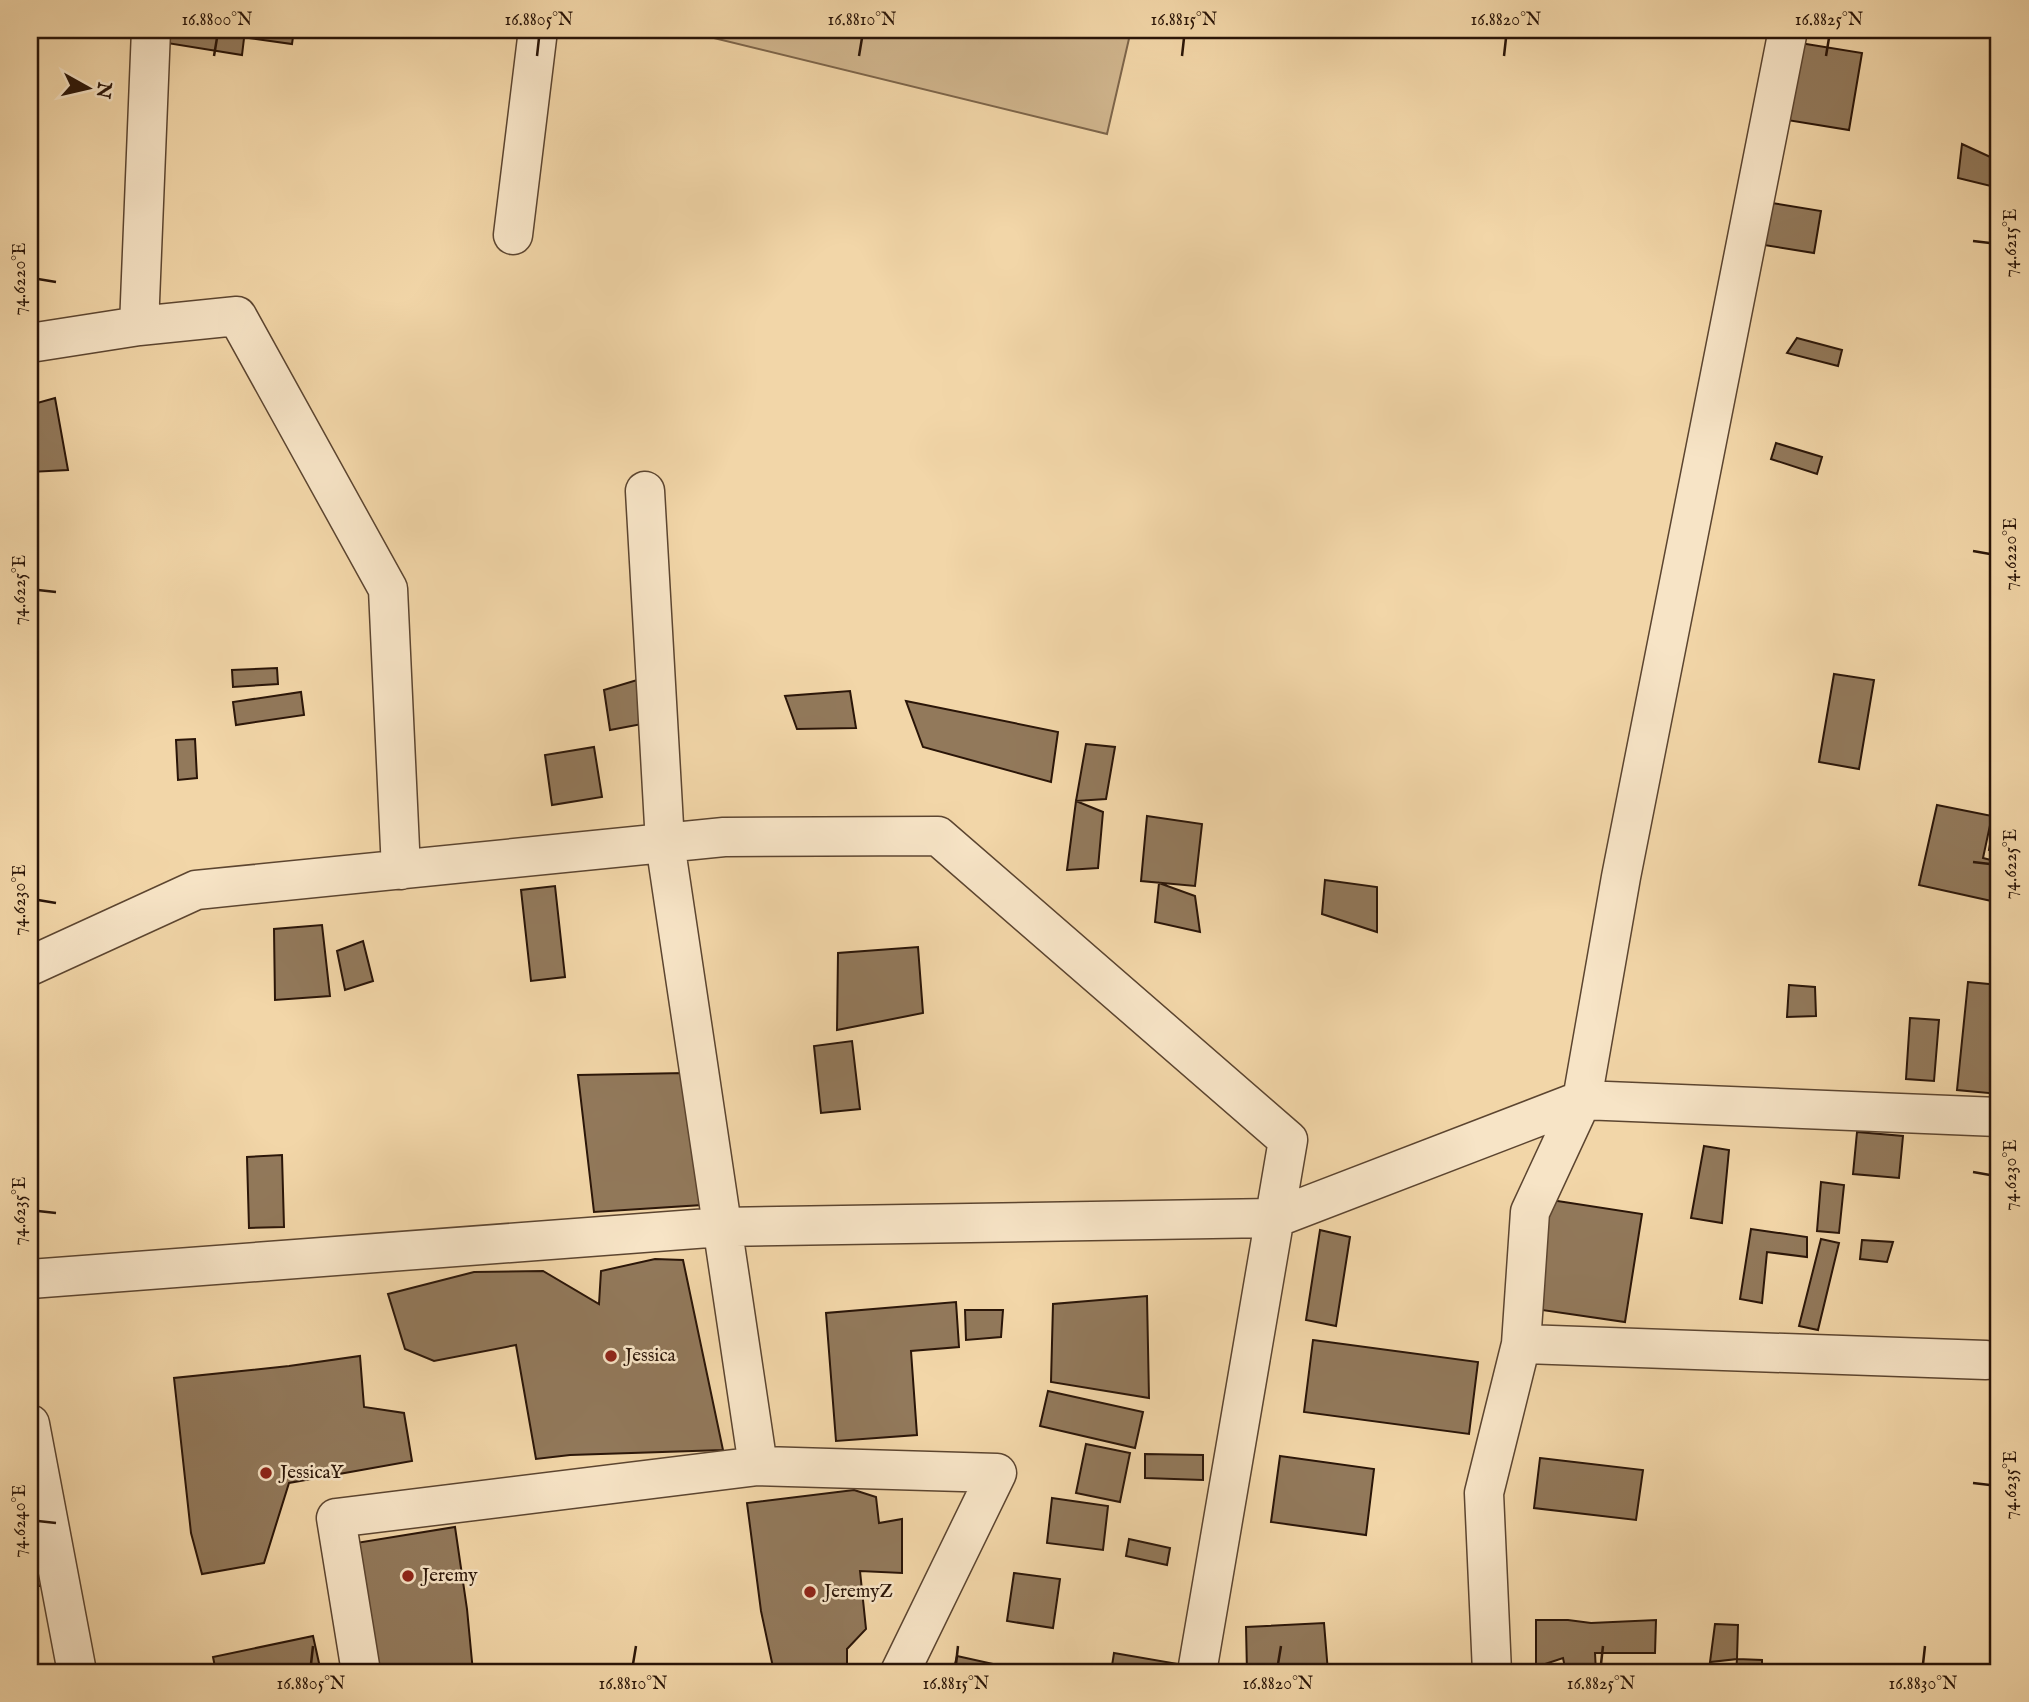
<svg xmlns="http://www.w3.org/2000/svg" width="2029" height="1702" font-family="'IM FELL English',serif">
	<rect width="100%" height="100%" fill="#f2d6a8"/>
	<filter id="stains"><feTurbulence type="fractalNoise" baseFrequency=".00286" numOctaves="4"/><feColorMatrix values="0 0 0 0 .2 0 0 0 0 .09 0 0 0 0 .02 0 0 0 .5 -.17"/></filter>
	<radialGradient id="worn" r=".72"><stop offset=".6" stop-color="#630" stop-opacity="0"/><stop offset="1" stop-color="#630" stop-opacity=".3"/></radialGradient>
	<path fill="#d0b58d" stroke="#7d654a" stroke-width="2" d="M681,30H1131L1107,134Z"/>
	<path fill="#92795b" stroke="#2a1508" stroke-width="2" d="M169,30H245L242,55L167,43Z
		M249,30H294L292,44L248,38Z
		M1800,43L1862,53L1849,130L1787,120Z
		M1962,144L1999,161V188L1958,178Z
		M1772,203L1821,211L1814,253L1764,245Z
		M1797,338L1842,350L1838,366L1787,353Z
		M55,398L68,470L30,472V405Z
		M1776,443L1822,457L1817,474L1771,459Z
		M30,518L36,539L30,540Z
		M277,668L278,684L233,687L232,670Z
		M1834,674L1874,680L1859,769L1819,762Z
		M637,680L642,724L610,730L604,690Z
		M850,691L856,728L797,729L785,696Z
		M301,692L304,715L236,725L233,702Z
		M906,701L1058,732L1051,782L923,747Z
		M195,739L197,778L178,780L176,740Z
		M1086,744L1115,747L1106,799L1076,801Z
		M594,747L602,797L552,805L545,755Z
		M1076,801L1103,812L1098,868L1067,870Z
		M1937,805L1992,816L1983,858L1999,862V888L1996,902L1919,885Z
		M1147,816L1202,824L1195,886L1141,881Z
		M1993,828L1999,829V852L1989,850Z
		M1325,880L1377,887V932L1322,914Z
		M1159,883L1195,896L1200,932L1155,922Z
		M555,886L565,977L531,981L521,890Z
		M322,925L330,996L275,1000L274,929Z
		M363,941L373,981L345,990L337,951Z
		M918,947L923,1013L837,1030L838,953Z
		M1968,982L1999,985V1094L1957,1090Z
		M1789,985L1815,987L1816,1016L1787,1017Z
		M1910,1018L1939,1020L1934,1081L1906,1079Z
		M852,1041L860,1109L821,1113L814,1046Z
		M685,1073L702,1205L594,1212L578,1075Z
		M1857,1132L1903,1136L1899,1178L1853,1174Z
		M1704,1146L1729,1150L1722,1223L1691,1218Z
		M282,1155L284,1227L249,1228L247,1157Z
		M1821,1182L1844,1185L1839,1233L1817,1231Z
		M1551,1200L1642,1214L1625,1322L1535,1309Z
		M1751,1229L1807,1237V1257L1767,1252L1762,1303L1740,1299Z
		M1320,1230L1350,1237L1336,1326L1306,1320Z
		M1821,1239L1839,1243L1818,1330L1799,1326Z
		M1862,1240L1893,1242L1887,1262L1860,1259Z
		M655,1259L683,1260L723,1450L570,1455L536,1459L516,1345L434,1361L405,1349L388,1294L474,1272L543,1271L599,1304L601,1271Z
		M1147,1296L1149,1398L1051,1382L1053,1304Z
		M956,1302L959,1347L911,1351L917,1435L836,1441L826,1313Z
		M965,1310H1003L1001,1337L966,1340Z
		M1313,1340L1478,1362L1469,1434L1304,1412Z
		M360,1356L364,1407L404,1413L412,1461L289,1483L264,1563L202,1574L191,1533L174,1378L289,1366Z
		M1048,1391L1143,1412L1135,1448L1040,1426Z
		M1086,1444L1130,1453L1120,1502L1076,1493Z
		M1145,1454L1203,1455V1480L1145,1478Z
		M1280,1456L1374,1469L1366,1535L1271,1522Z
		M1540,1458L1643,1470L1636,1520L1534,1508Z
		M854,1490L876,1497L879,1523L902,1519V1573L860,1571L866,1629L847,1649V1672H774L761,1611L747,1503Z
		M1052,1498L1108,1506L1103,1550L1047,1543Z
		M455,1527L467,1609L473,1672H366L350,1544Z
		M1129,1539L1170,1548L1167,1565L1126,1556Z
		M30,1552L39,1586L30,1589Z
		M1014,1573L1060,1579L1053,1628L1007,1621Z
		M1536,1620H1568L1591,1623L1656,1620L1655,1653H1595L1596,1672H1566L1563,1658L1536,1667Z
		M1324,1623L1328,1672H1247L1246,1627Z
		M1715,1624L1738,1625L1737,1659L1710,1662Z
		M313,1636L321,1672H216L213,1657Z
		M1114,1653L1178,1664L1177,1672H1111Z
		M957,1656L1029,1672H953Z
		M1737,1659L1762,1660V1672H1736Z"/>
	<g fill="none" stroke-linecap="round" stroke-linejoin="round">
		<defs>
			<path id="minor" d="M513,235L538,30
				M139,326L237,316L388,589L401,870
				M30,343L139,326L151,30
				M645,491L665,843L758,1466L997,1473L900,1672
				M30,966L196,890L724,837L938,836L1288,1140L1197,1672
				M30,1279L722,1227L1275,1218L1582,1100L1621,877L1788,30
				M1521,1344L1986,1360
				M30,1424L77,1672
				M361,1672L336,1518L758,1466
				M1492,1672L1484,1493L1521,1344L1530,1212L1582,1100L1998,1117"/>
		</defs>
		<use href="#minor" stroke="#5c4530" stroke-width="41"/>
		<use href="#minor" stroke="#f7e4c6" stroke-width="38"/>
	</g>
	<path fill="none" stroke="#2a1508" stroke-width="2.5" d="M214,56L217,38M537,56L539,38M859,56L862,38M1182,56L1184,38M1504,56L1506,38M1826,56L1829,38M1973,241L1990,243M38,279L56,282M1973,551L1990,554M38,590L56,592M1973,862L1990,864M38,900L56,903M1973,1172L1990,1175M38,1211L56,1213M1973,1483L1990,1485M38,1521L56,1523M311,1664L313,1646M633,1664L636,1646M956,1664L958,1646M1278,1664L1281,1646M1601,1664L1603,1646M1923,1664L1925,1646"/>
	<g fill="#8f2418" stroke="#f7e4c6" stroke-width="2.5">
		<circle cx="611" cy="1356" r="7"/>
		<circle cx="266" cy="1473" r="7"/>
		<circle cx="408" cy="1576" r="7"/>
		<circle cx="810" cy="1592" r="7"/>
	</g>
	<g text-anchor="middle" dominant-baseline="central" stroke-width="5" stroke-linejoin="round" paint-order="stroke">
		<g font-size="19" fill="#2a1508" stroke="#f7e4c6" text-anchor="start">
			<text x="625" y="1356">Jessica</text>
			<text x="280" y="1473">JessicaY</text>
			<text x="422" y="1576">Jeremy</text>
			<text x="824" y="1592">JeremyZ</text>
		</g>
	</g>
	<rect width="2029" height="1702" fill="none" stroke="#f2d6a8" stroke-width="77"/>
	<g transform="translate(88 88) rotate(98)" stroke="#f7e4c6" stroke-width="5" paint-order="stroke">
	<path d="M0-5L12 26L0 18L-12 26Z" fill="#2a1508"/>
	<text y="-10" font-size="19" font-weight="bold" text-anchor="middle" fill="#2a1508">N</text>
	</g>
	<rect x="38" y="38" width="1952" height="1626" fill="none" stroke="#2a1508" stroke-width="2.5"/>
	<g font-size="18" text-anchor="middle" fill="#2a1508">
		<text x="217" y="25">16.8800°N</text>
		<text x="539" y="25">16.8805°N</text>
		<text x="862" y="25">16.8810°N</text>
		<text x="1184" y="25">16.8815°N</text>
		<text x="1506" y="25">16.8820°N</text>
		<text x="1829" y="25">16.8825°N</text>
		<text transform="translate(2010 243) rotate(-90)" y="6">74.6215°E</text>
		<text transform="translate(19 279) rotate(-90)" y="6">74.6220°E</text>
		<text transform="translate(2010 554) rotate(-90)" y="6">74.6220°E</text>
		<text transform="translate(19 590) rotate(-90)" y="6">74.6225°E</text>
		<text transform="translate(2010 864) rotate(-90)" y="6">74.6225°E</text>
		<text transform="translate(19 900) rotate(-90)" y="6">74.6230°E</text>
		<text transform="translate(2010 1175) rotate(-90)" y="6">74.6230°E</text>
		<text transform="translate(19 1211) rotate(-90)" y="6">74.6235°E</text>
		<text transform="translate(2010 1485) rotate(-90)" y="6">74.6235°E</text>
		<text transform="translate(19 1521) rotate(-90)" y="6">74.6240°E</text>
		<text x="311" y="1689">16.8805°N</text>
		<text x="633" y="1689">16.8810°N</text>
		<text x="956" y="1689">16.8815°N</text>
		<text x="1278" y="1689">16.8820°N</text>
		<text x="1601" y="1689">16.8825°N</text>
		<text x="1923" y="1689">16.8830°N</text>
	</g>
	<rect width="100%" height="100%" filter="url(#stains)"/>
	<rect width="100%" height="100%" fill="url(#worn)"/>
</svg>
